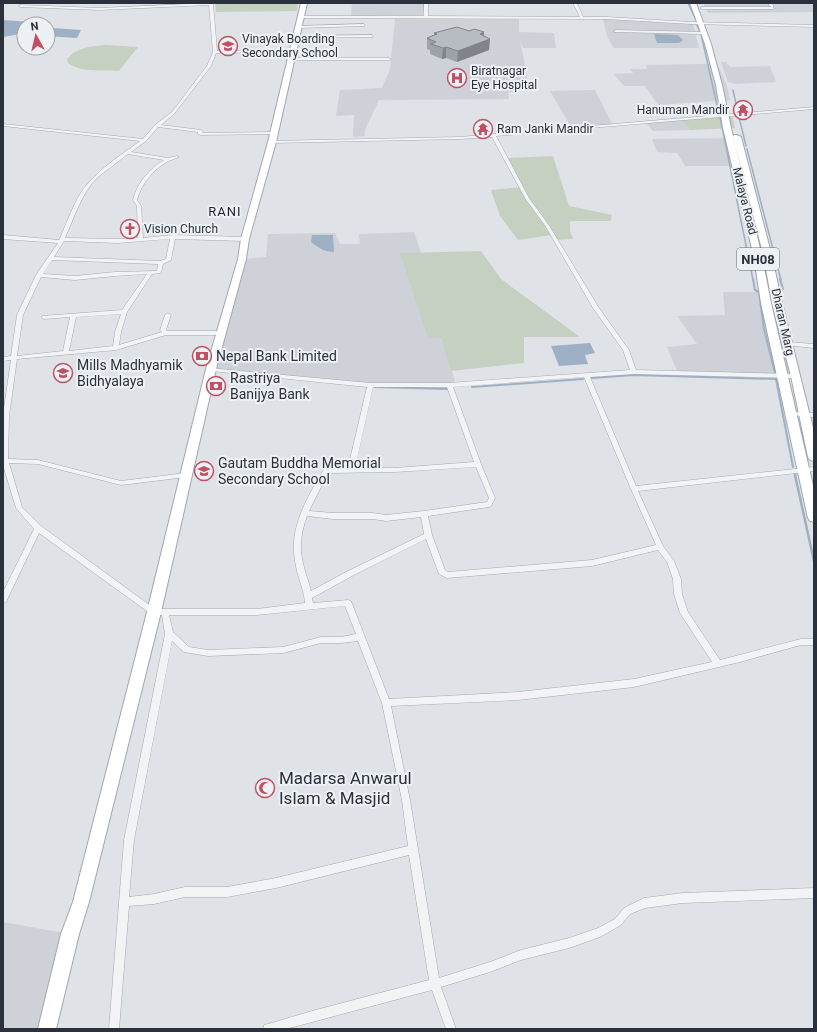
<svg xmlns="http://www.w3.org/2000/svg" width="817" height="1032" font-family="Roboto,sans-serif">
	<rect width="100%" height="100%" fill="#dfe2e7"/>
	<path fill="#ced1d8" d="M352,3H423L425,15L351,16Z
		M703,3H814V12L708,13Z
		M395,19H519V32L554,33L556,48H523L520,40L529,86H515L516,92H508L509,99L379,100L365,130V136L353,137L354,115L336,116L340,90L382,88L390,69Z
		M603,19L693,24L699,48H614L607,36Z
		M721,62H726L730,67L770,66L776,82L735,84L728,82Z
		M717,63L727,86L730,100L658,105L645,86H624L614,74L633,73L630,69H647L646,65L700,64Z
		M595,90L613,126L572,129L550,91Z
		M681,119L690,130L653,131L646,123Z
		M738,138L745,166H685L677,153L657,152L652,139Z
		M414,232L421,253H401L428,339L441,338L456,384L370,385L211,369L242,259L266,257L268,234L335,233L340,244H360L359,234Z
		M723,292H775L796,376L678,373L667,347L697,344L677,316L725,315Z
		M3,922L70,934L47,1029H3Z"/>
	<path fill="#c5d0c1" d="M215,3H298L297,11L216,12Z
		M106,45L138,47L119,71C103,70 81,73 68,63L67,59C77,47 92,46 106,45Z
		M732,115L735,128L690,130L681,119Z
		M553,156L569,206L612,215L611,221H570V231L573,239L555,240L552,235L518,240L500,216L491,190L522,187L506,158Z
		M481,251L501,279L580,337H524V363L451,371L441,338L428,339L400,253Z"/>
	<path fill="#9eb0c3" d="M3,20L46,23L24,24V33L4,37Z
		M52,28L81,30L77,38L48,36V30Z
		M654,34L678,35L683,40L679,43H657Z
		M312,235H333L334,252C324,252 319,248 311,242Z
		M590,343L595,353L585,355L588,364L559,366L551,346Z"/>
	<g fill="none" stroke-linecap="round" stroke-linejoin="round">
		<path stroke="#9eb0c3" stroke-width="1.5" d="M688,3L697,22
			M697,25L700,33
			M701,34L719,114
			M733,90L738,113
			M720,117L753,280
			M739,117L746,146
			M747,149L781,280"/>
		<path stroke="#9eb0c3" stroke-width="2" d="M753,279L755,290L759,292L764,329L775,373
			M780,279L783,289
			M592,378L633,375L776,379L793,467
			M375,387L448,389
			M472,387L583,379
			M795,474V476"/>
		<path stroke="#9eb0c3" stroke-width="2.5" d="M795,475L814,561"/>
		<defs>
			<path id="minor" d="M213,3L217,51L293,50L295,51L293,52L216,53L211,66L174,114L161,125L201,130L203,131L202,133L274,132L276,133L274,134L201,135L198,134V132L158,127L146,141L131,152L168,158L177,156L179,157C175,159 169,160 165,163C152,171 141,185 137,200L141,206L143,238L173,235L245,237L248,239L245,241L175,239L171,260L163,264L161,273L152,274L127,312L121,332L119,345L162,332L160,330L165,315L168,313L171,315L166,330L168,331H222L225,333L222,335H166L116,350L17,359L9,416L8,459L38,460L121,481L186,473H188L189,475L188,477H186L121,485L38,464L9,463L22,507L41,526L155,609H257L305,603C304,589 297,576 295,561C289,527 307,498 324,469L348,468L367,387L211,371L208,369L209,368L370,383H449L630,370L623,350L593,308L546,227L525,198L492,137L460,139L272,143L270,142V141L460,137L814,107V109L496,136L529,198L550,227L599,308L629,350L636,370L796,374L799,376L796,378L634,374L590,377L636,486L814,467V471L638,491L663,546L674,561L681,579L682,594L688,612L720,660L801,639H814V645H801L740,662L634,687L518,700L391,706L410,800L439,978L490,962L521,950L569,938L598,928L615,919L624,908L644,898L683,893L814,888V898L683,903L645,908L630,914L621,925L600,937L569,948L521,960L490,972L441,987L456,1029H446L432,990L286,1029H263L264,1025L268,1024L312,1011L429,980L409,855L276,888L227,897H185L154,904L129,906L119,1029H109L124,840L165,634L162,615L151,614L39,533L6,602L3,603V592L34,529L16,508L3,465V415L11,360L3,361V357L11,356L17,315L36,275L58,243L3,239V235L59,240C67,223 74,201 85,187C100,168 121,155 140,141L3,126V124L143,139L155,125L172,112L207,66L213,52L209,5L100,10L20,7L19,5L100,8ZM128,154L164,160C149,169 137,183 133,200L137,206L138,238L118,239L65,238C74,218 82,192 98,177C108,169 118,162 128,154ZM170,239L166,259L160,261L54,257L64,241L118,243ZM52,260L158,264L157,271L115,272L75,276L43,274ZM147,274L122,310L42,316V318L44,319L70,317L63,351L17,356L23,315L41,277L75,280L115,276ZM121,314L115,332L113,346L69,351L76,317ZM584,377L631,489L656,545L592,560L448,572L445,570L432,535L428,516L489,507L491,506L495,498L481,464L453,387ZM373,387H447L474,462L395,468H355ZM476,467L489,498L487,502L424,511L386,515L373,513H333L309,511L328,473L395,472ZM307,516L333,519H373L386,521L421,517L424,534L346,572L311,591C309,582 305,573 303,563C299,547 301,532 307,516ZM426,539L439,574L447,578L592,566L658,550L667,562L673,579L674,594L680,613L712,662L634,679L518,692L389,699L351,601L348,600L313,603L312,598L352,576ZM345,606L356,634L341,637H321L283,647L208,650L189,647L173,632L169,615H257ZM172,641L184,652L208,656L283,653L321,643H341L358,641L382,703L402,800L408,846L276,878L227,887H185L154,894L129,897L134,840Z
				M424,3H428V16L580,17L573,3H577L583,17H606L692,22L814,25V27L692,24L606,19L300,18L298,17L300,16H424Z
				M768,3H772L774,9H702L700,8L702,7H771Z
				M364,24L365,26L298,28L296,27L298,26Z
				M615,30L704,32L706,33L704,34L614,32Z
				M372,35L373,37L296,38L294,37L296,36Z
				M291,58H389L391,59L389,60H290L289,59Z
				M787,342L814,344V348L785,345V343Z
				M792,412L814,413V417L790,415L789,414L790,413Z"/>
			<path id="primary" d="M301,3H307L276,142L249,239L246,259L216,369L161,612L89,902L79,934L56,1029H38L61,934L73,902L147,612L206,369L238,259L241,239L268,142Z
				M690,3H696L711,44L722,85L731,128L762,257L771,303L814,490V522L810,521L808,518L761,303L754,257L723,128L716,85L705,44Z
				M734,135H737L741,137L772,257L782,303L814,432V461L810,460L808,457L791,376L772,303L764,257L733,137Z"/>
		</defs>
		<use href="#minor" stroke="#a5a9b0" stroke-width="1"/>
		<use href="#primary" stroke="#a0a7b1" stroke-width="2"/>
		<use href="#minor" fill="#f1f3f5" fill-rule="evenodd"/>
		<use href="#primary" fill="#fff" fill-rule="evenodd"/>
	</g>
	<path fill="#9da2a8" d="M434,33L484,36L489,50L457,62L446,58L442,59L430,54V50L427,49V38L434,35Z"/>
	<path fill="#808488" d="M484,32V41L490,39L489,50L457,62L458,51L480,34Z
		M446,47V58L442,59L443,48Z"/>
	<path fill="#b7bcc3" stroke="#808488" d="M457,27L469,31L474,29L484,32L480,34L490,39L458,51L446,47L443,48L431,44L436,42L427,38L437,34L434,33Z"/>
	<defs>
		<symbol id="school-ring" viewBox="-11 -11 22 22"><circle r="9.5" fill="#eef1f4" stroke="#be5264" stroke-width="1.5"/><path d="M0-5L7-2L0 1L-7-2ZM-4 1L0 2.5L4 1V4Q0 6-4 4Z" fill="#be5264"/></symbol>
		<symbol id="hospital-ring" viewBox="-11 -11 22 22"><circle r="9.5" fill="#eef1f4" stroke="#be5264" stroke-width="1.5"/><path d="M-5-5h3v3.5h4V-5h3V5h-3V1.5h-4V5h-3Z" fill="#be5264"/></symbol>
		<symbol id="temple-ring" viewBox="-11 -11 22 22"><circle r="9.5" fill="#eef1f4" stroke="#be5264" stroke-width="1.5"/><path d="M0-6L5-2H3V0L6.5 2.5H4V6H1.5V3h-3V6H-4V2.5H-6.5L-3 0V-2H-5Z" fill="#be5264"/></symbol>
		<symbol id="church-ring" viewBox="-11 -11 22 22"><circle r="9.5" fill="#eef1f4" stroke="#be5264" stroke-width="1.5"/><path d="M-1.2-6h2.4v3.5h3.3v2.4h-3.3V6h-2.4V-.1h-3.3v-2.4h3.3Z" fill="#be5264"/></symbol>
		<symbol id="bank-ring" viewBox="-11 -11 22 22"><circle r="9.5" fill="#eef1f4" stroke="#be5264" stroke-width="1.5"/><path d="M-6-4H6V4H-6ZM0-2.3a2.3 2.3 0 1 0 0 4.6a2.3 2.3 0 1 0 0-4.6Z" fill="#be5264"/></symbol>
		<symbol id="mosque-ring" viewBox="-11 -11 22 22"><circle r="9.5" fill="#eef1f4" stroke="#be5264" stroke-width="1.5"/><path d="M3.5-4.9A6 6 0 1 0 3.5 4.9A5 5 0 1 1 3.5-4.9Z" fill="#be5264"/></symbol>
	</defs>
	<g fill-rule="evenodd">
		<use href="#school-ring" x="217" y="35" width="22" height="22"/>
		<use href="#hospital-ring" x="446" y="67" width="22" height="22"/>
		<use href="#temple-ring" x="732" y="99" width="22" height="22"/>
		<use href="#temple-ring" x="472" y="118" width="22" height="22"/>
		<use href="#church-ring" x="119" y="218" width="22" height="22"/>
		<use href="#bank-ring" x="191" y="345" width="22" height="22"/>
		<use href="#school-ring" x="52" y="362" width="22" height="22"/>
		<use href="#bank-ring" x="205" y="375" width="22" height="22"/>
		<use href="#school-ring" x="193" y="460" width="22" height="22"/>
		<use href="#mosque-ring" x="254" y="777" width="22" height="22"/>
	</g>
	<g text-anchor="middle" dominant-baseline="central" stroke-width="4" stroke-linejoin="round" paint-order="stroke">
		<g font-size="12" fill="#2a313c" stroke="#eef1f4" text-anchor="start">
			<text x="242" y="39">Vinayak Boarding<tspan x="242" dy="14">Secondary School</tspan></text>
			<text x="471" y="71">Biratnagar<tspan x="471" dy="14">Eye Hospital</tspan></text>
			<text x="729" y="110" text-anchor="end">Hanuman Mandir</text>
			<text x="497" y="129">Ram Janki Mandir</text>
			<text x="144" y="229">Vision Church</text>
		</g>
		<g font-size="12" fill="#2a313c" stroke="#eef1f4">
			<text transform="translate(745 201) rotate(76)">Malaya Road</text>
			<text transform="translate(783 322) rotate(77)">Dharan Marg</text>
		</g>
		<g font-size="13" letter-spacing="1" fill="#1c222d" stroke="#eef1f4">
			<text x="225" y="211">RANI</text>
		</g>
		<rect fill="#eef1f4" stroke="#656b73" stroke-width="1" x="737" y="248" width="42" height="22" rx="3"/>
		<g font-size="13" font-weight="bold" fill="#2a313c">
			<text x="758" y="259">NH08</text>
		</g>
		<g font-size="14" fill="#2a313c" stroke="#eef1f4" text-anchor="start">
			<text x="216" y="356">Nepal Bank Limited</text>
			<text x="77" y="365">Mills Madhyamik<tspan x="77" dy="16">Bidhyalaya</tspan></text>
			<text x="230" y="378">Rastriya<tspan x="230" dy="16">Banijya Bank</tspan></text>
			<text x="218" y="463">Gautam Buddha Memorial<tspan x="218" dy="16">Secondary School</tspan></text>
		</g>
		<g font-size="17" fill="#2a313c" stroke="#eef1f4" text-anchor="start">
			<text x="279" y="778">Madarsa Anwarul<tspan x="279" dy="20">Islam &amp; Masjid</tspan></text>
		</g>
	</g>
	<rect width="817" height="1032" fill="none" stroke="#2a313c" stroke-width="8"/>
	<g transform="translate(36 36) rotate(352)"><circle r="19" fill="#eef1f4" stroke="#a0a4aa"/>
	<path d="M0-3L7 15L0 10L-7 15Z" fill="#be5264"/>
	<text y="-6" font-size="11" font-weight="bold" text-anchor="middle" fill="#2a313c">N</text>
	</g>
</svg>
